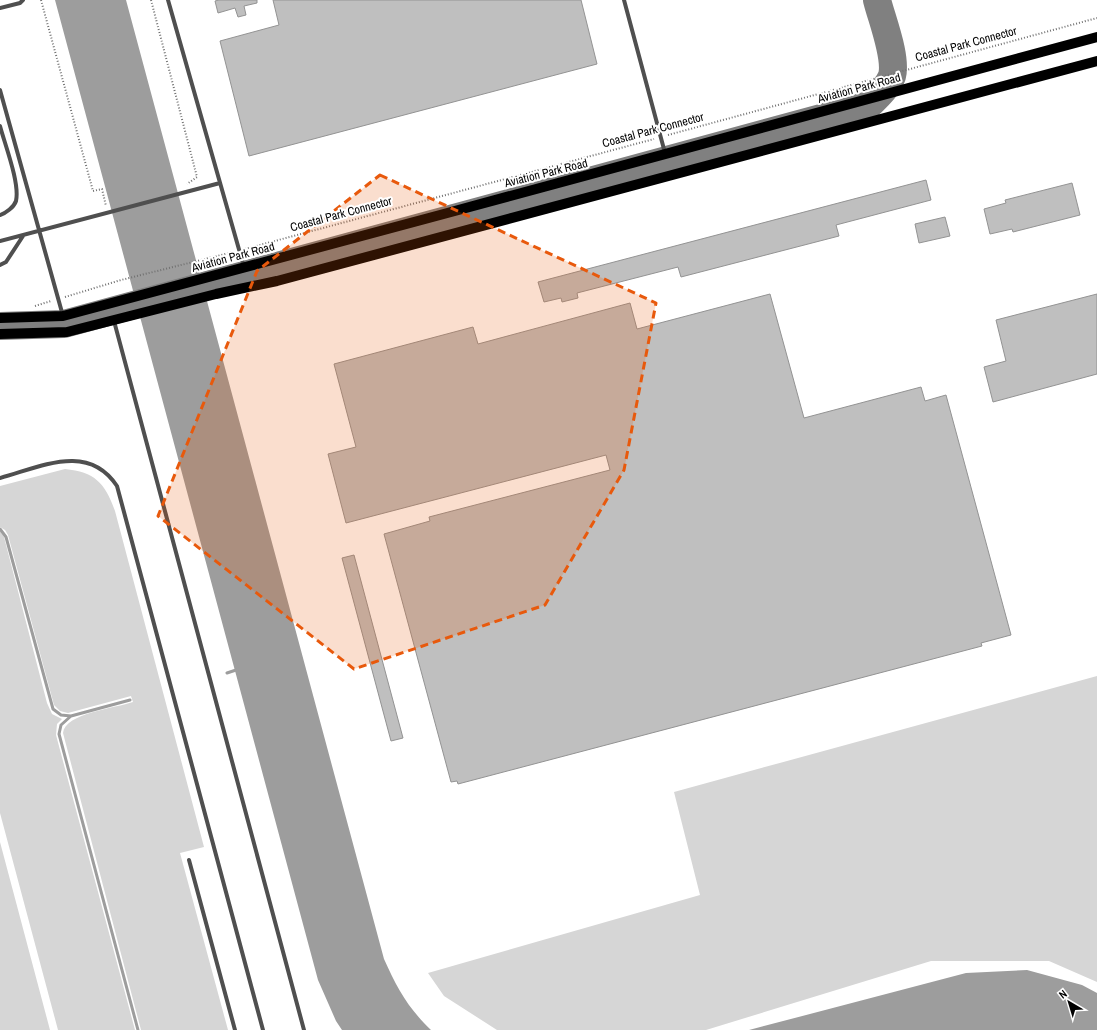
<svg xmlns="http://www.w3.org/2000/svg" width="1097" height="1030" font-family="'Archivo Narrow',sans-serif">
	<rect width="100%" height="100%" fill="#fff"/>
	<path fill="#d6d6d6" d="M65,469C95,472 105,483 115,511L204,847L180,853L228,1030H141L63,733C65,713 116,708 133,702L131,696L68,713L60,711L54,705L8,535L5,530L0,527V486Z
		M0,531L4,537L47,703L52,714L62,719L57,724L56,735L135,1030H58L0,813Z
		M1097,676V982L1049,961H931L706,1030H497L444,996L428,973L700,895L674,792Z
		M0,842L50,1030H0Z"/>
	<path fill="#9d9d9d" d="M55,0H126L384,959C397,988 408,1008 431,1030H342L336,1021L318,980Z
		M1027,970L1082,985L1097,993V1030H749L966,973Z"/>
	<g fill="none" stroke-linecap="round" stroke-linejoin="round">
		<path stroke="#9d9d9d" stroke-width="3" d="M0,529L6,537L53,709L61,715L71,716L130,700
			M227,673L239,669
			M71,716L61,725L59,734L138,1030"/>
		<path stroke="#808080" stroke-width="28" d="M0,326L64,324L869,105C877,97 888,87 892,76C897,57 882,20 877,0"/>
	</g>
	<path fill="#bfbfbf" stroke="#939393" d="M219,0H257V3L244,6L246,15L238,17L235,8L218,13L215,1Z
		M273,0H581L597,64L249,156L220,41L279,25Z
		M926,180L931,200L836,225L839,236L681,277L678,267L577,293L578,298L562,302L561,298L544,302L538,282Z
		M1072,183L1080,215L1013,232L1012,229L990,234L984,209L1006,203L1005,200Z
		M945,217L950,236L919,243L915,224Z
		M770,294L804,418L921,387L925,401L946,395L1011,635L981,643L982,646L458,784L457,781L451,782L384,534L430,521L429,517L610,470L606,455L346,523L328,454L356,447L334,364L473,327L478,344L630,303L637,329Z
		M1097,294V374L993,402L984,367L1006,361L996,320Z
		M354,555L403,738L391,741L342,558Z"/>
	<g fill="none" stroke-linecap="round" stroke-linejoin="round">
		<path stroke="#717171" stroke-width="2" stroke-dasharray="1 2" stroke-linecap="butt" d="M41,0L93,191L102,189L106,206
			M151,0L197,177L187,184
			M668,135L1097,18
			M245,249L654,139
			M65,297L121,280L233,252
			M35,306L51,301"/>
		<path stroke="#4f4f4f" stroke-width="4" d="M168,0L244,267
			M624,0L665,153
			M0,8L20,3L23,0
			M0,90L63,316
			M0,126C5,145 20,183 16,201C14,207 6,213 0,215
			M0,241L220,183
			M0,265L6,262L23,236
			M114,321L304,1030
			M0,478C41,467 88,442 117,486L263,1030
			M189,860L235,1030"/>
		<path stroke="#000" stroke-width="10" d="M0,318L63,316C408,224 752,131 1097,37
			M0,334L67,332L216,294L277,281L1097,61"/>
	</g>
	<path fill="#e8590c" fill-opacity="0.2" stroke="#e8590c" stroke-width="3" stroke-dasharray="8 5" stroke-linejoin="round" d="M380,175L656,303L624,470L545,605L354,669L158,516L257,271Z"/>
	<g text-anchor="middle" dominant-baseline="central" stroke-width="4" stroke-linejoin="round" paint-order="stroke">
		<g font-size="12" fill="#000" stroke="#fff">
			<text transform="translate(966 44) rotate(-15)">Coastal Park Connector</text>
			<text transform="translate(859 88) rotate(-15)">Aviation Park Road</text>
			<text transform="translate(653 130) rotate(-15)">Coastal Park Connector</text>
			<text transform="translate(546 173) rotate(-14)">Aviation Park Road</text>
			<text transform="translate(341 214) rotate(-15)">Coastal Park Connector</text>
			<text transform="translate(233 257) rotate(-15)">Aviation Park Road</text>
		</g>
	</g>
	<g transform="translate(1069 1002) rotate(322)" stroke="#ffffff" stroke-width="3" paint-order="stroke">
	<path d="M0-3L7 15L0 10L-7 15Z" fill="#000000"/>
	<text y="-6" font-size="11" font-weight="bold" text-anchor="middle" fill="#000000">N</text>
	</g>
</svg>
